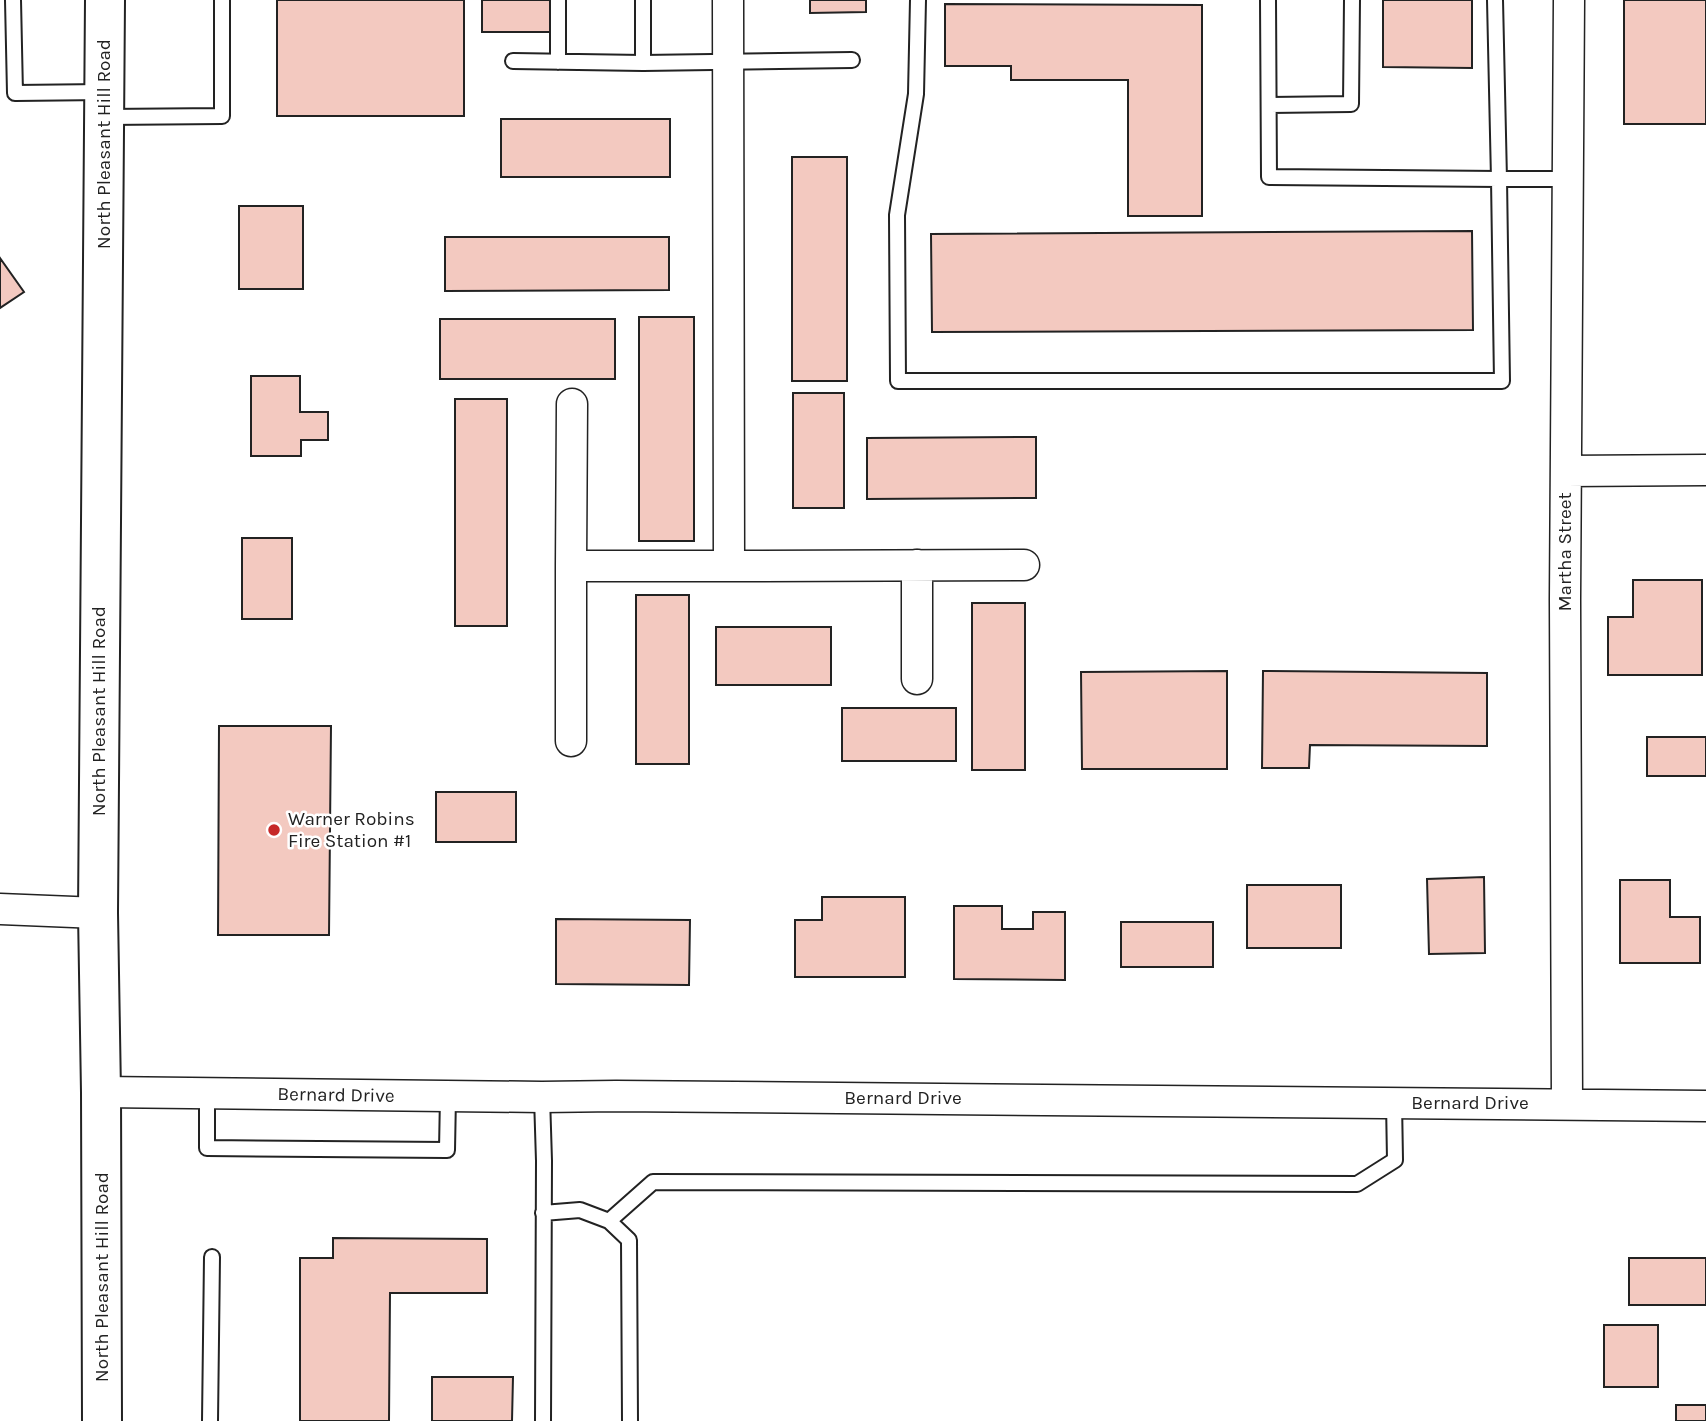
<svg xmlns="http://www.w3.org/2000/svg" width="1706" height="1421" font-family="Karla,sans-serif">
	<rect width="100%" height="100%" fill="#fff"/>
	<path fill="#f3c9c0" stroke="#222" stroke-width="2" d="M277,0H464V116H277Z
		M482,0H551V32H482Z
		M810,0H866V12L810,13Z
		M1383,0H1472V68L1383,67Z
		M1624,0H1706V124H1624Z
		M945,4L1202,5V216H1128V80H1011V66H945Z
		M501,119H670V177H501Z
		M792,157H847V381H792Z
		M239,206H303V289H239Z
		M1472,231L1473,330L932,332L931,234Z
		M445,237H669V290L445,291Z
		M0,258L24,292L0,308Z
		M639,317H694V541H639Z
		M440,319H615V379H440Z
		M251,376H300V412H328V440H301V456H251Z
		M793,393H844V508H793Z
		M455,399H507V626H455Z
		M1036,437V498L867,499V438Z
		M242,538H292V619H242Z
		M1633,580H1702V675H1608V617H1633Z
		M636,595H689V764H636Z
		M972,603H1025V770H972Z
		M716,627H831V685H716Z
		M1227,671V769H1082L1081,672Z
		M1263,671L1487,673V746L1310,745L1309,768H1262Z
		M842,708H956V761H842Z
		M219,726H331L329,935H218Z
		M1647,737H1706V776H1647Z
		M436,792H516V842H436Z
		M1484,877L1485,953L1429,954L1427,879Z
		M1620,880H1670V917H1700V963H1620Z
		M1247,885H1341V948H1247Z
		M822,897H905V977H795V920H822Z
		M954,906H1002V929H1033V912H1065V980L954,979Z
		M556,919L690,920L689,985L556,984Z
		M1121,922H1213V967H1121Z
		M333,1238L487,1239V1293H390L389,1421H300V1258H333Z
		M1629,1258H1706V1305H1629Z
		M1604,1325H1658V1387H1604Z
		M432,1377H513L512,1421H432Z
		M1676,1405H1706V1421H1676Z"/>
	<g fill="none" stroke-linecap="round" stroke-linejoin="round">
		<defs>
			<path id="lane" d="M13,0L15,93L103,92
				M558,0V62
				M918,0L916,94L897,215L898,381H1502L1499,179L1269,177L1268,0
				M1495,0L1499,179H1568
				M513,61L643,63L852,60
				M643,63V0
				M1269,105L1351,104L1352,0
				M106,117L222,116V0
				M207,1093V1148L447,1150L448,1096
				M542,1097L544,1161L543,1421
				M543,1213L580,1210L609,1221L629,1240L630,1421
				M609,1221L653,1182L1357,1184L1395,1160L1394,1102
				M210,1421L212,1257"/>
			<path id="street" d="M728,0L729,566L1024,565
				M1566,471L1706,470
				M571,566L572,404
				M917,679V565
				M571,741V566H729
				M0,909L98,913
				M101,1092L542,1097L616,1096L1706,1106
				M1567,1103L1565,600L1569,0"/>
			<path id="secondary" d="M102,1421L101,1092L98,913L105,0"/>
		</defs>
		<use href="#lane" stroke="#222" stroke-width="18"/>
		<use href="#street" stroke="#222" stroke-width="33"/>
		<use href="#secondary" stroke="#222" stroke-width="42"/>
		<use href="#lane" stroke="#fff" stroke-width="14"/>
		<use href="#street" stroke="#fff" stroke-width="30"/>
		<use href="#secondary" stroke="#fff" stroke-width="38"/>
	</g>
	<circle fill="#c62828" stroke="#fff" stroke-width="2.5" cx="274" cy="830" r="7"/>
	<g text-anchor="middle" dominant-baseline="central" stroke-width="5" stroke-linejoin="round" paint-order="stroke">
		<g font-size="19" fill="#222" stroke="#fff">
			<text transform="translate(104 144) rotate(-90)">North Pleasant Hill Road</text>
			<text transform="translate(1565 552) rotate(-90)">Martha Street</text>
			<text transform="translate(99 711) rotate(-90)">North Pleasant Hill Road</text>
			<text transform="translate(336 1095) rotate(1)">Bernard Drive</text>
			<text x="903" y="1098">Bernard Drive</text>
			<text x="1470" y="1103">Bernard Drive</text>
			<text transform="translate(102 1277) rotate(-90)">North Pleasant Hill Road</text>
		</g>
		<g font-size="19" fill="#222" stroke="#fff" text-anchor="start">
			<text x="288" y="819">Warner Robins<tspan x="288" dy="22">Fire Station #1</tspan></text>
		</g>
	</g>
</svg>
